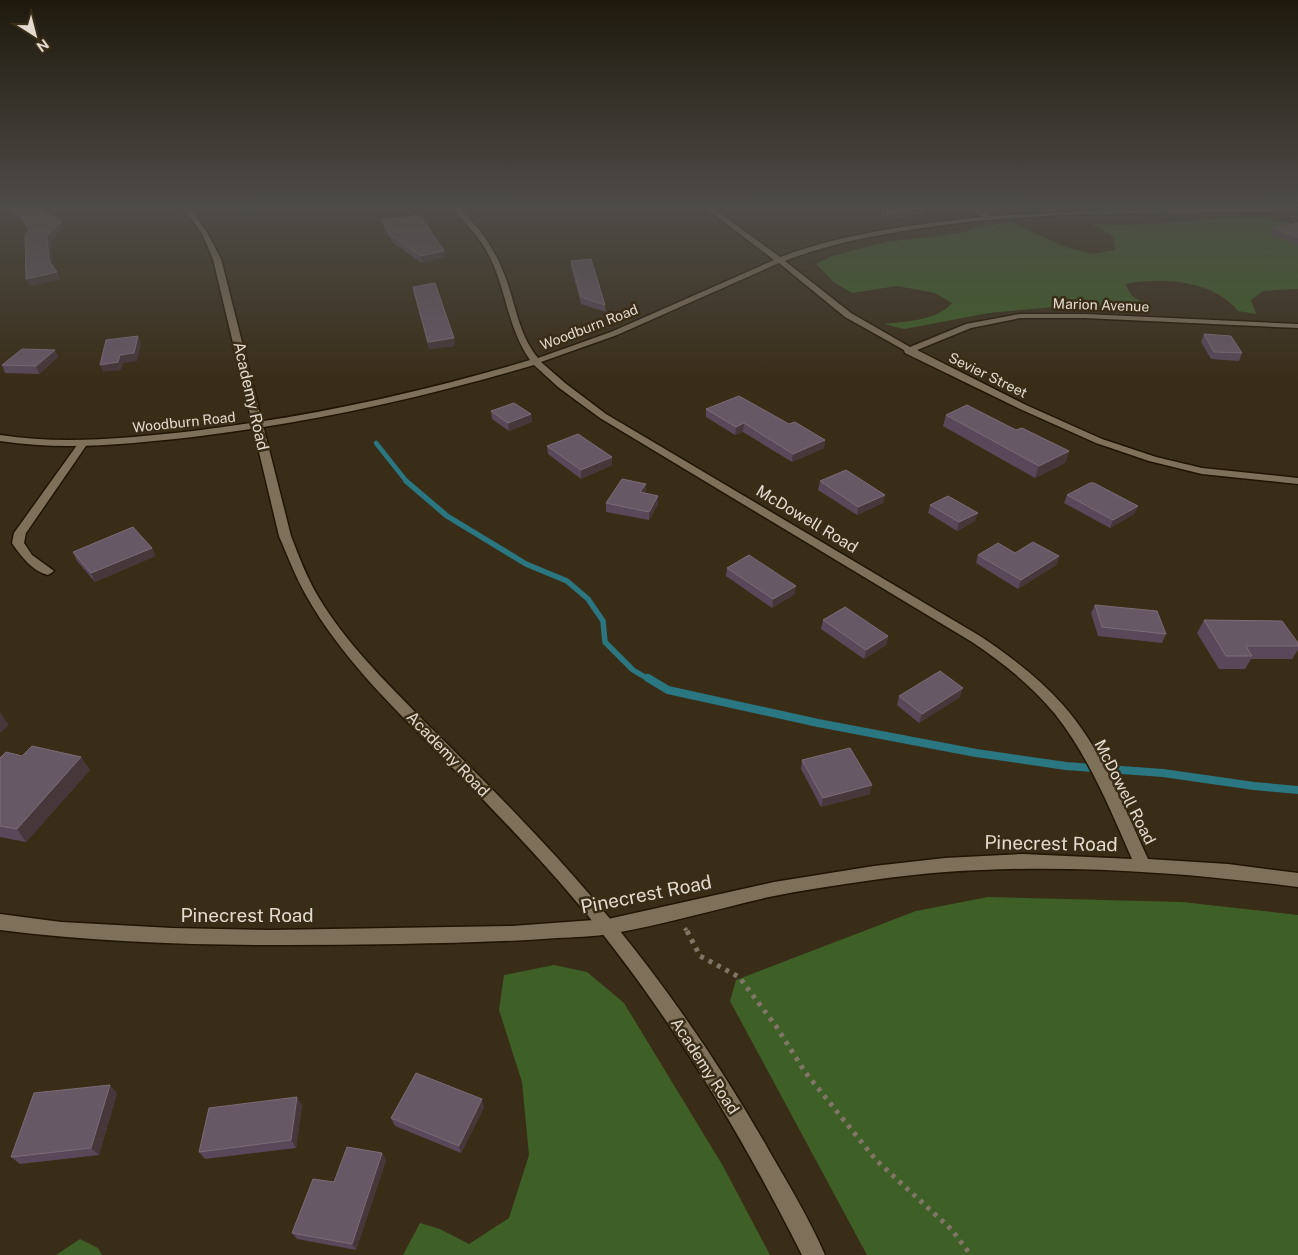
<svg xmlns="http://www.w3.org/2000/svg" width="1298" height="1255" font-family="'Public Sans',sans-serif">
	<rect width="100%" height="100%" fill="#392d18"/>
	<path fill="#3e5f26" d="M1221,218H1266L1298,225V289L1263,291L1251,300L1256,314L1238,311C1213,280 1161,277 1125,284L1132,296L1153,309L1063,306L989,313L904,329L884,324C906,321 937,321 952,303L935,293L897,286L852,293L835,283L816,264L832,256L886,242L961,233L977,227L1011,222L1063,246L1093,254L1115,250L1113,236L1092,224C1136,226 1177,222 1221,218Z
		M988,897L1182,902L1298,915V1255H867L730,1001L736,980L916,911Z
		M554,965L587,972L624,1003L723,1166L770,1255H403L420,1223L440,1229L469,1244L509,1218L529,1155L522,1082L499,1010L504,975Z
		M80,1239L98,1248L102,1255H56Z"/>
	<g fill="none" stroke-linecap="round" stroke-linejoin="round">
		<path stroke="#2a7681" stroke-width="4.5" d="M376,443L407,482"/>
		<path stroke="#2a7681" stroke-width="5.5" d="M406,481L447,516L526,564L567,581L588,599L603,621L605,642L633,670L650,680"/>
		<path stroke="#2a7681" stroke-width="8" d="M648,678L668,690L818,723L976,753L1066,766L1163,773L1254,786L1298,790"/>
		<defs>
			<path id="lane" d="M83,440L88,443L26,533L24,543L32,555L54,571L48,575C32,571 21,556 12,543L14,533L80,441Z"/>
			<path id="street" d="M450,206H457C479,226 496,250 506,279C516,306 519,335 538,358L611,332L774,260L703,206H710L780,257C845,233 915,224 983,217L965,206H972L991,216L1117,210L1298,208V212C1169,213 1038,209 909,230C867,237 825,245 785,261L851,313L910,347L966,324L1020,314H1085L1298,324V328L1085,318H1020L971,328L917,350L1026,405L1102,439L1156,457L1202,468L1298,478V484L1202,474L1149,461L1096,443L1020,409L905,353L904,350L845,317L779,263L617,335L541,362L565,383L606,414L980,636C1010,656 1039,678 1063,705C1102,749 1124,807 1148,859L1228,864L1298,873V887C1158,869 1013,860 873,880C838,885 803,890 769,897C716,909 663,925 609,934C592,937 574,937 557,938C505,942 452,943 400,944C266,946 133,947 0,930V914L61,922L172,928L271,930L512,926L608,919L774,882L874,866L945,858L1023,854L1132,859C1110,809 1089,757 1055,714C1032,686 1002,662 972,642L600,418L558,387L534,365C422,398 309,423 193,437C128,444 65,451 0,441V435C64,445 128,438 193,431C308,417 420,393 530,360C509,330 507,296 493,264C483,240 467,225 450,206Z"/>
			<path id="secondary" d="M182,206H188L207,232L221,259L291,536C299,557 307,578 319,598C346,643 385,681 421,718C460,757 499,795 536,835C626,930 702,1033 767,1147C787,1182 809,1218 825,1255H802C736,1124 660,998 563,886C522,839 478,794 434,749C388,702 340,655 307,597C296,578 288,557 279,536L213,259L201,232Z"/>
		</defs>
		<use href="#lane" stroke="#201502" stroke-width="3"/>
		<use href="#street" stroke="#201502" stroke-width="3"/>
		<use href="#secondary" stroke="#201502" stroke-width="3"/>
		<path stroke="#807665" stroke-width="4" stroke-dasharray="3 4.5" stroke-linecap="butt" d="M685,928L687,932"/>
		<path stroke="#807665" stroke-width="5" stroke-dasharray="4 5.5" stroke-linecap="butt" d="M687,931L700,956L739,977L776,1026L805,1072L876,1160L951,1229L971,1255"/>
		<use href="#lane" fill="#7f7059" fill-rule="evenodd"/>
		<use href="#street" fill="#7f7059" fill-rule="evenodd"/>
		<use href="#secondary" fill="#7f7059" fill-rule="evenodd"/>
	</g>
	<path fill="#584859" d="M0,206H41L45,211L62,221L64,227L50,242L52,264L57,272L60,279L30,286L29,230L22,220Z
		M883,206L925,213L896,218L881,217Z
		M382,220L445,257L422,263L393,243L383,227Z
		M1298,223V245L1270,234L1273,228Z
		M571,261L605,305L606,312L581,304L571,267Z
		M413,287L455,346L429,349L414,294Z
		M1204,334L1242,353L1239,361L1211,359L1201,342Z
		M58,357L39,374L5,373L2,365Z
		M706,409L789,424L825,440L824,448L792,462L743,432L735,435L706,417Z
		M491,411L531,414L532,422L509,431L492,419Z
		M946,415L1016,430L1069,451L1065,463L1035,478L943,426Z
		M547,446L612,457V465L581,479L548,454Z
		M820,481L885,495L883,503L857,515L818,490Z
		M646,492L645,493L658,496V504L649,520L606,512V503Z
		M1067,495L1138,506L1134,514L1110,528L1064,503Z
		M930,505L975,521L957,531L928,513Z
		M152,548L155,556L95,582L77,561L73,552Z
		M978,555L1059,556L1056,565L1018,589L976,563Z
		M727,568L795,594L772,608L726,576Z
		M1095,605L1166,634L1162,643L1098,636L1091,613Z
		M823,620L888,636L886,645L864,659L821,629Z
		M1204,620L1298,643V650L1292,659H1251L1245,669H1219L1197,633Z
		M899,696L960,697L919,723L897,705Z
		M22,756L90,770L26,842L0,837V758Z
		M802,760L870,794L821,807L801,769Z
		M117,1093L99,1155L20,1164L11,1157Z
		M302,1105L296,1148L205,1159L199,1152Z
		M484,1107L461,1153L395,1126L391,1118Z
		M386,1160L356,1250L297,1239L292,1233L334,1182Z"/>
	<path fill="#46373a" d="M926,207L925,213L896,218L897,213Z
		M62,221L64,227L50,242L52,267L49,261L47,236Z
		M444,251L445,257L422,263L421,256Z
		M57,272L60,279L30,286L26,279Z
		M138,336L141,344L137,361L123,363L121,370L103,372L100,365L120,355Z
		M454,338L455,346L429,349L428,342Z
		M55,350L58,357L39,374L36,366Z
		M531,414L532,422L509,431L508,423Z
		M744,423L743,432L735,435L736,427Z
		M825,440L824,448L792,462L793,454Z
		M1069,451L1065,463L1035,478L1039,466Z
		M612,457V465L581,479V470Z
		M646,484V492L640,501V492Z
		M885,495L883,503L857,515L858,507Z
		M658,496V504L649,520V512Z
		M1138,506L1134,514L1110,528L1113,520Z
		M978,513L975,521L957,531L959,522Z
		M152,548L155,556L95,582L91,573Z
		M1059,556L1056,565L1018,589L1021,580Z
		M796,586L795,594L772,608L773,599Z
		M888,636L886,645L864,659L866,650Z
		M963,688L960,697L919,723L922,714Z
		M0,712L9,725L0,733Z
		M81,757L90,770L26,842L17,829Z
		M872,785L870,794L821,807L823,798Z
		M110,1085L117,1093L99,1155L91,1148Z
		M297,1097L302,1105L296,1148L291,1140Z
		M482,1099L484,1107L461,1153L459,1146Z
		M382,1153L386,1160L356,1250L352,1244Z"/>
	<path fill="#675866" stroke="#7b6c76" d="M7,206H41L45,211L62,221L47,236L49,261L57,272L26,279L25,234L30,229L19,213Z
		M883,206H922L926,207L897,213L882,211Z
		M420,215L444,251L421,256L391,236L382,220Z
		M1298,223V237L1273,228Z
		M591,259L605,305L581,297L571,261Z
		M435,283L454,338L428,342L413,287Z
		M1204,334L1231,336L1242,353L1214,352Z
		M138,336L134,353L120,355L118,362L100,365L106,340Z
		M22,349L55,350L36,366L2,365Z
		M739,396L789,424L795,422L825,440L793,454L744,423L736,427L706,409Z
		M514,403L531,414L508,423L491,411Z
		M967,405L1016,430L1022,428L1069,451L1039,466L946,415Z
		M578,434L612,457L581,470L547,446Z
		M846,470L885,495L858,507L820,481Z
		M622,479L646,484L640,492L658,496L649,512L606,503Z
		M1090,483H1094L1138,506L1113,520L1067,495Z
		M948,496L978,513L959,522L930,505Z
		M133,527L152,548L91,573L73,552Z
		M1033,542L1059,556L1021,580L978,555L998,543L1015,553Z
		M749,555L796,586L773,599L727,568Z
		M1095,605L1157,611L1166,634L1102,627Z
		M845,607L888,636L866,650L823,620Z
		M1204,620L1282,621L1298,643V646H1246L1252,656H1226Z
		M940,671L963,688L922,714L899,696Z
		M32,746L81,757L17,829L0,826V803L1,802H0V758L6,752L22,756Z
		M850,748L872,785L823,798L802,760Z
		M416,1073L482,1099L459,1146L391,1118Z
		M110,1085L91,1148L11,1157L34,1093Z
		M297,1097L291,1140L199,1152L209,1108Z
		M347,1147L382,1153L352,1244L292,1233L313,1179L334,1182Z"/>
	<linearGradient id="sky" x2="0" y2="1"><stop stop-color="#1f190d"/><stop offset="0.54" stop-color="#4e4c48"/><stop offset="1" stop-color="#4e4c48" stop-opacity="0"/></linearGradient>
	<rect width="1298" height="382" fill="url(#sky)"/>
	<g text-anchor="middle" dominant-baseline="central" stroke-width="5" stroke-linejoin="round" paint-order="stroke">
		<g font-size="14" fill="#e3dbcf" stroke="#392d18">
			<text transform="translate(1101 305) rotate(2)">Marion Avenue</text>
			<text transform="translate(589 327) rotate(-21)">Woodburn Road</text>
			<text transform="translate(988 375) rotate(26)">Sevier Street</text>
			<text transform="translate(184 422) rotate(-6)">Woodburn Road</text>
		</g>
		<g font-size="16" fill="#e3dbcf" stroke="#392d18">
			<text transform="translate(251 396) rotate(77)">Academy Road</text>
			<text transform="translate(807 519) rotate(31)">McDowell Road</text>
			<text transform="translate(448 754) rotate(46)">Academy Road</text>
			<text transform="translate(1125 792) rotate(63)">McDowell Road</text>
			<text transform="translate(705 1066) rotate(57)">Academy Road</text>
		</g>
		<g font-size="19" fill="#e3dbcf" stroke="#392d18">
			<text transform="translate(1051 843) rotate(1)">Pinecrest Road</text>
			<text transform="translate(646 894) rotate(-11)">Pinecrest Road</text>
			<text x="247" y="915">Pinecrest Road</text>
		</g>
	</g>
	<g transform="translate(35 35) rotate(144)" stroke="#392d18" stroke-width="4" paint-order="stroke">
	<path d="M0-4L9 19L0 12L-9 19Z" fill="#e3dbcf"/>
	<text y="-8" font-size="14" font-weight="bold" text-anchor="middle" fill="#e3dbcf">N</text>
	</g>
</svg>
